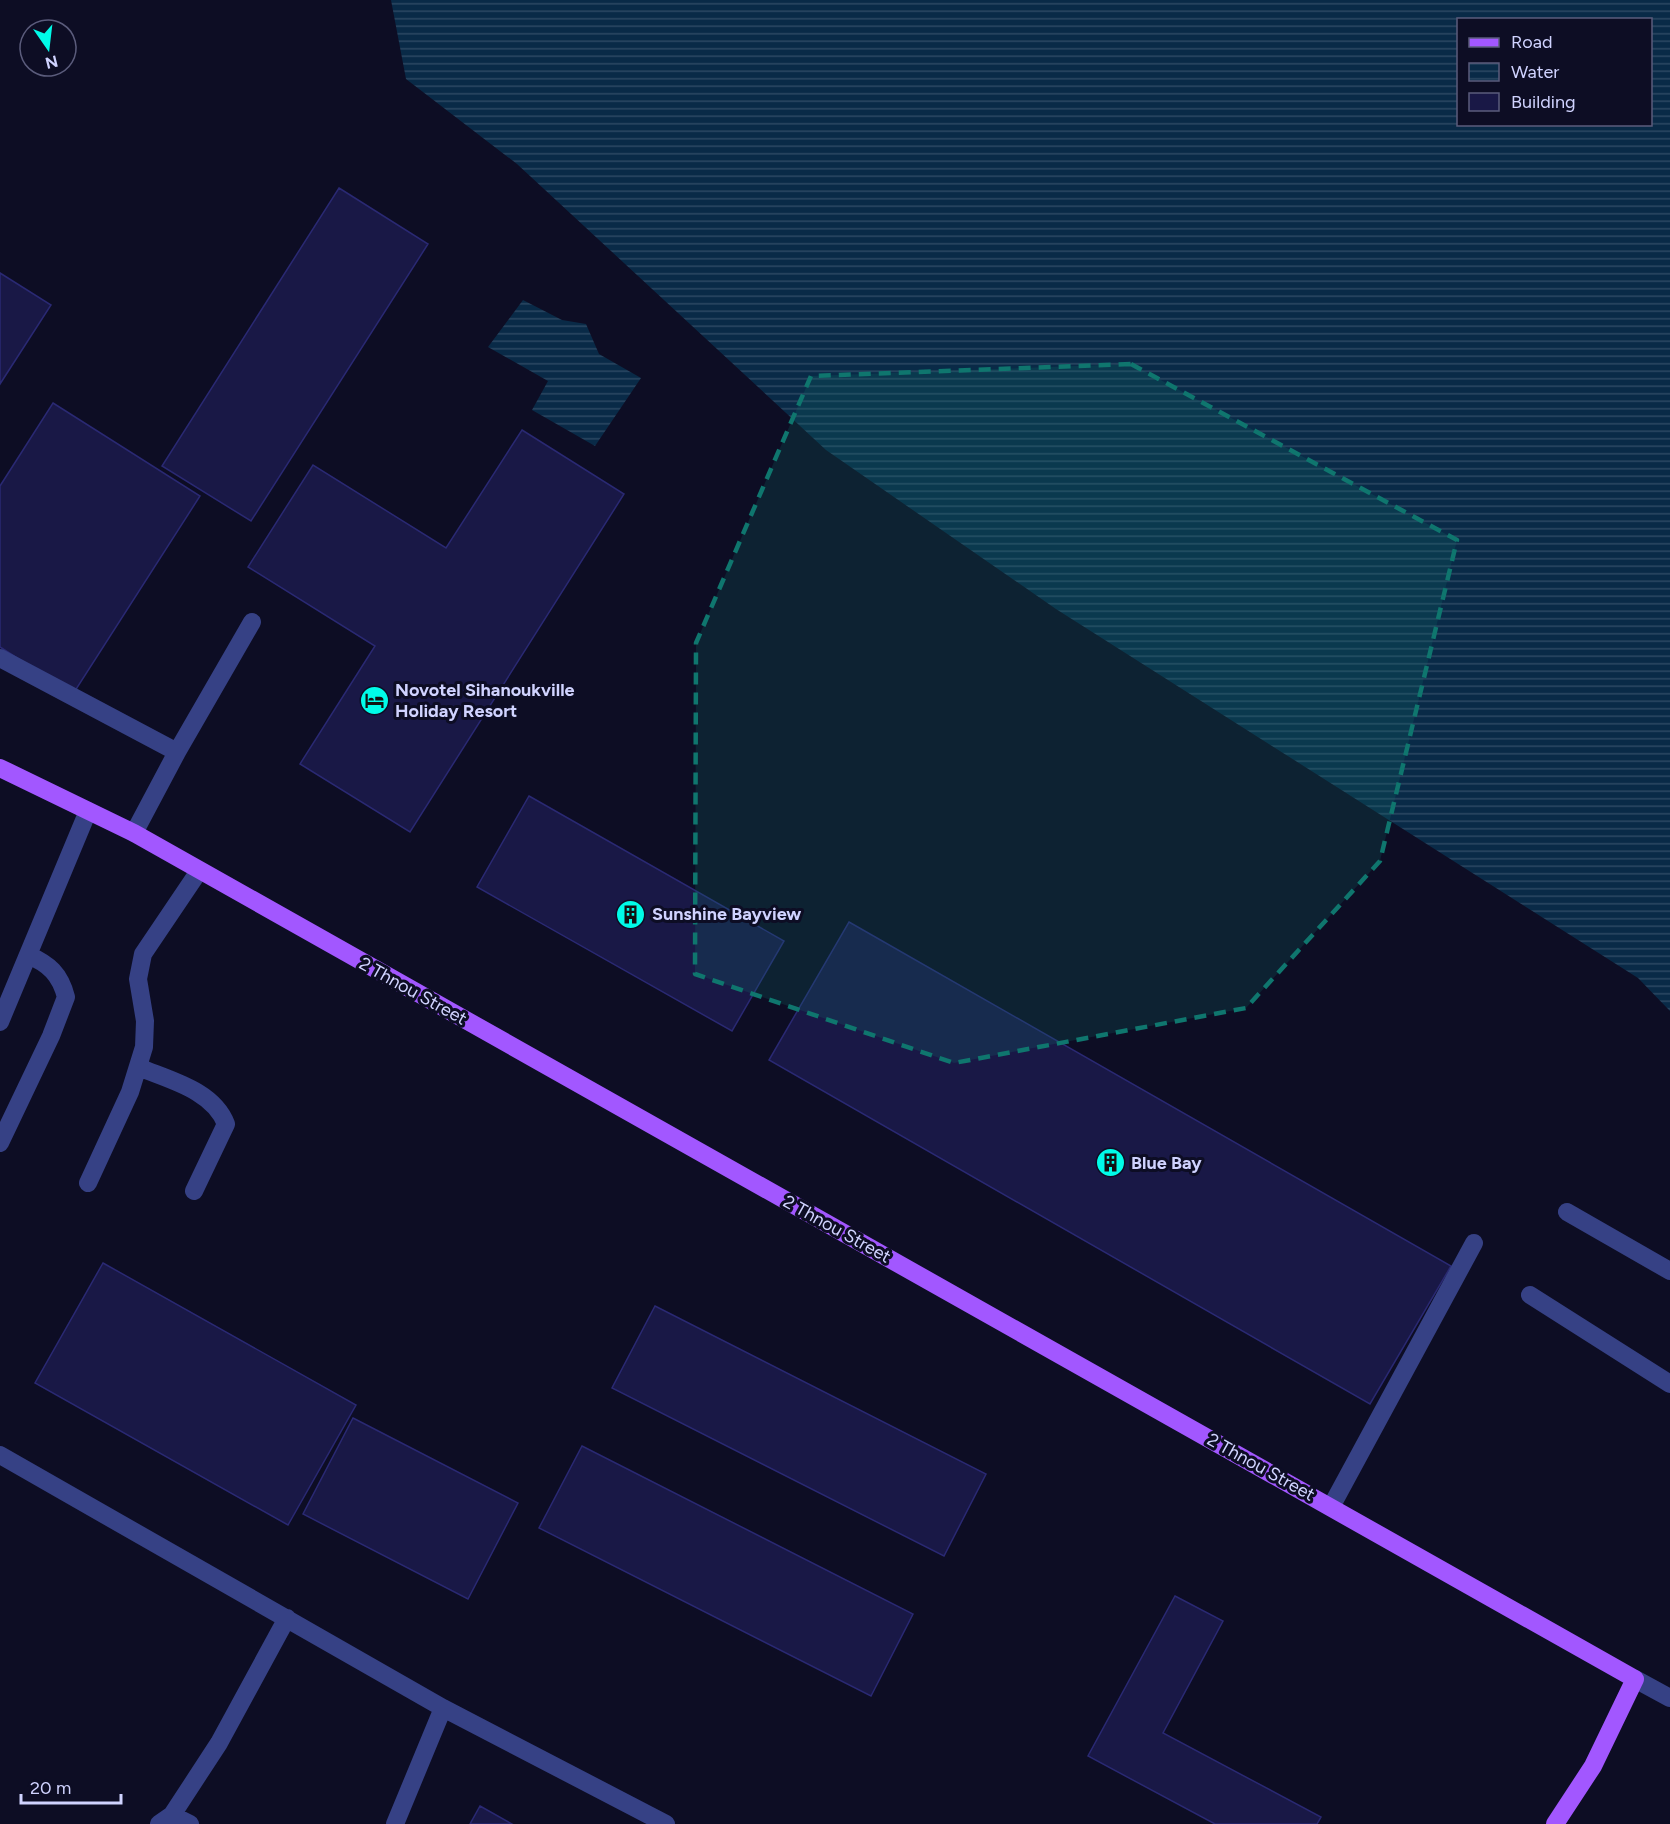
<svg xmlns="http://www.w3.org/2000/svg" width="1670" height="1824" font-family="Figtree,sans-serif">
	<defs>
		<pattern id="water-rules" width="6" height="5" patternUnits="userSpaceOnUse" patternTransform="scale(1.5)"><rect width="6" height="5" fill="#092a47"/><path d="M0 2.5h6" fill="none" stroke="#2c4863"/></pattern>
	</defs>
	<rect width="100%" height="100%" fill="#0d0d24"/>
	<path fill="url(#water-rules)" fill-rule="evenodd" d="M391,0H1670V1011L1638,978L1056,609L826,450L517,164L406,79ZM1458,20H1650V124H1458Z
		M523,300L562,320L586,324L599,354L641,378L595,446L532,410L548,381L488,347Z"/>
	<path fill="#191846" stroke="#2a2973" stroke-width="1.5" d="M339,188L428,244L251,521L162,466Z
		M0,273L51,305L0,384Z
		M53,403L200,496L73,694L0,647V486Z
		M522,430L624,494L410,832L300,764L375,646L248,567L313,465L446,548Z
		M529,796L784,941L732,1031L477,887Z
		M849,922L1451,1266L1370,1404L769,1060Z
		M103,1263L356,1405L288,1525L35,1383Z
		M655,1306L986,1474L944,1556L612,1388Z
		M353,1418L518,1503L468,1599L303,1514Z
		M582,1446L913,1614L871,1696L539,1528Z
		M1175,1596L1223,1621L1163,1733L1321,1817L1317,1824H1215L1088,1756Z
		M480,1806L512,1824H470Z"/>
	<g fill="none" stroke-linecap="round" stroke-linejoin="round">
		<path stroke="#364185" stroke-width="18" d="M0,658L177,752
			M134,833L177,752L252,622
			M0,1022L88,811
			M138,1067C169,1080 213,1090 226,1124L194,1191
			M0,1143L51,1036L66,997C60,974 49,964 28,955
			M88,1183L130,1092L144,1047L145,1021L138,979L143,954L199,871
			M1567,1212L1670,1271
			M1530,1295L1670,1384
			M0,1455L443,1708L666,1824
			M1331,1507L1474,1243
			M1635,1679L1670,1698
			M172,1815L190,1824
			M159,1824L172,1815L219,1743L287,1618
			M395,1824L443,1708"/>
		<path stroke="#a257ff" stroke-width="18" d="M0,768L134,833L1635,1679L1593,1766L1555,1824"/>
	</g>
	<path fill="#0f766e" fill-opacity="0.2" stroke="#0f766e" stroke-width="4.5" stroke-dasharray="12 8" stroke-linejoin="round" d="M1131,364L1457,540L1380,861L1246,1008L954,1063L695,974L696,643L811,376Z"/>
	<defs>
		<symbol id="hotel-disc" viewBox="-11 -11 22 22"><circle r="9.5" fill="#00fbe8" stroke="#0d0d24"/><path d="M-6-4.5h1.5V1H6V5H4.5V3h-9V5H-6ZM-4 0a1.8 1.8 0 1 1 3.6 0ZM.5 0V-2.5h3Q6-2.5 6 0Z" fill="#111"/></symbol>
		<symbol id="building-disc" viewBox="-11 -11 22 22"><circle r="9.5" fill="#00fbe8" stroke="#0d0d24"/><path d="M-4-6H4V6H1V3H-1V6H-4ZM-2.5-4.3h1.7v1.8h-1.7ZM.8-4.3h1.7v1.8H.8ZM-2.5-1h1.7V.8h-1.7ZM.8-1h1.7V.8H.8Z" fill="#111"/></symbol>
	</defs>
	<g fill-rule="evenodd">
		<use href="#hotel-disc" x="358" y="684" width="33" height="33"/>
		<use href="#building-disc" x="614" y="898" width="33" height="33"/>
		<use href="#building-disc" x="1094" y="1146" width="33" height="33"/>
	</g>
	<g text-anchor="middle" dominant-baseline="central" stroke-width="6" stroke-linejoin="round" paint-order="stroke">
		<g font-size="18" font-weight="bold" fill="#d0d3ff" stroke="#0d0d24" text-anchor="start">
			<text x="395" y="690">Novotel Sihanoukville<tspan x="395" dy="21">Holiday Resort</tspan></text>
			<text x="652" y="914">Sunshine Bayview</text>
			<text x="1131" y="1163">Blue Bay</text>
		</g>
		<g font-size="18" fill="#d0d3ff" stroke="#0d0d24">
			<text transform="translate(413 991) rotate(29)">2 Thnou Street</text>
			<text transform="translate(837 1229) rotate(29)">2 Thnou Street</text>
			<text transform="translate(1261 1467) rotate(29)">2 Thnou Street</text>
		</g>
	</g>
	<rect x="1457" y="18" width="195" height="108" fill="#0d0d24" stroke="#5b5c7c" stroke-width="1.5"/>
	<rect x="1469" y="38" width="30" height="9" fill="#a257ff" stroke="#5b5c7c" stroke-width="1.5"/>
	<text x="1511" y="48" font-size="18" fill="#d0d3ff">Road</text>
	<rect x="1469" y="63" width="30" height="18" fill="url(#water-rules)" stroke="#5b5c7c" stroke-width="1.5"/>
	<text x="1511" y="78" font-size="18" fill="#d0d3ff">Water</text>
	<rect x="1469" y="93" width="30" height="18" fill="#191846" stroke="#5b5c7c" stroke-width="1.5"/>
	<text x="1511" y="108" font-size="18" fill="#d0d3ff">Building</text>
	<g transform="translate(48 48) rotate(166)"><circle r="28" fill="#0d0d24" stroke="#5b5c7c" stroke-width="1.5"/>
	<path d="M0-4.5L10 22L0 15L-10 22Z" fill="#00fbe8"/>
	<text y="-9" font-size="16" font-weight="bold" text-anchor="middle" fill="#d0d3ff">N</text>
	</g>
	<path d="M21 1794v9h100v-9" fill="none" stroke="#d0d3ff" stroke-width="3"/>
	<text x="30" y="1794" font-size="18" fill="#d0d3ff" stroke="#0d0d24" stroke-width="4.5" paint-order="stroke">20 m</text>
</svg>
